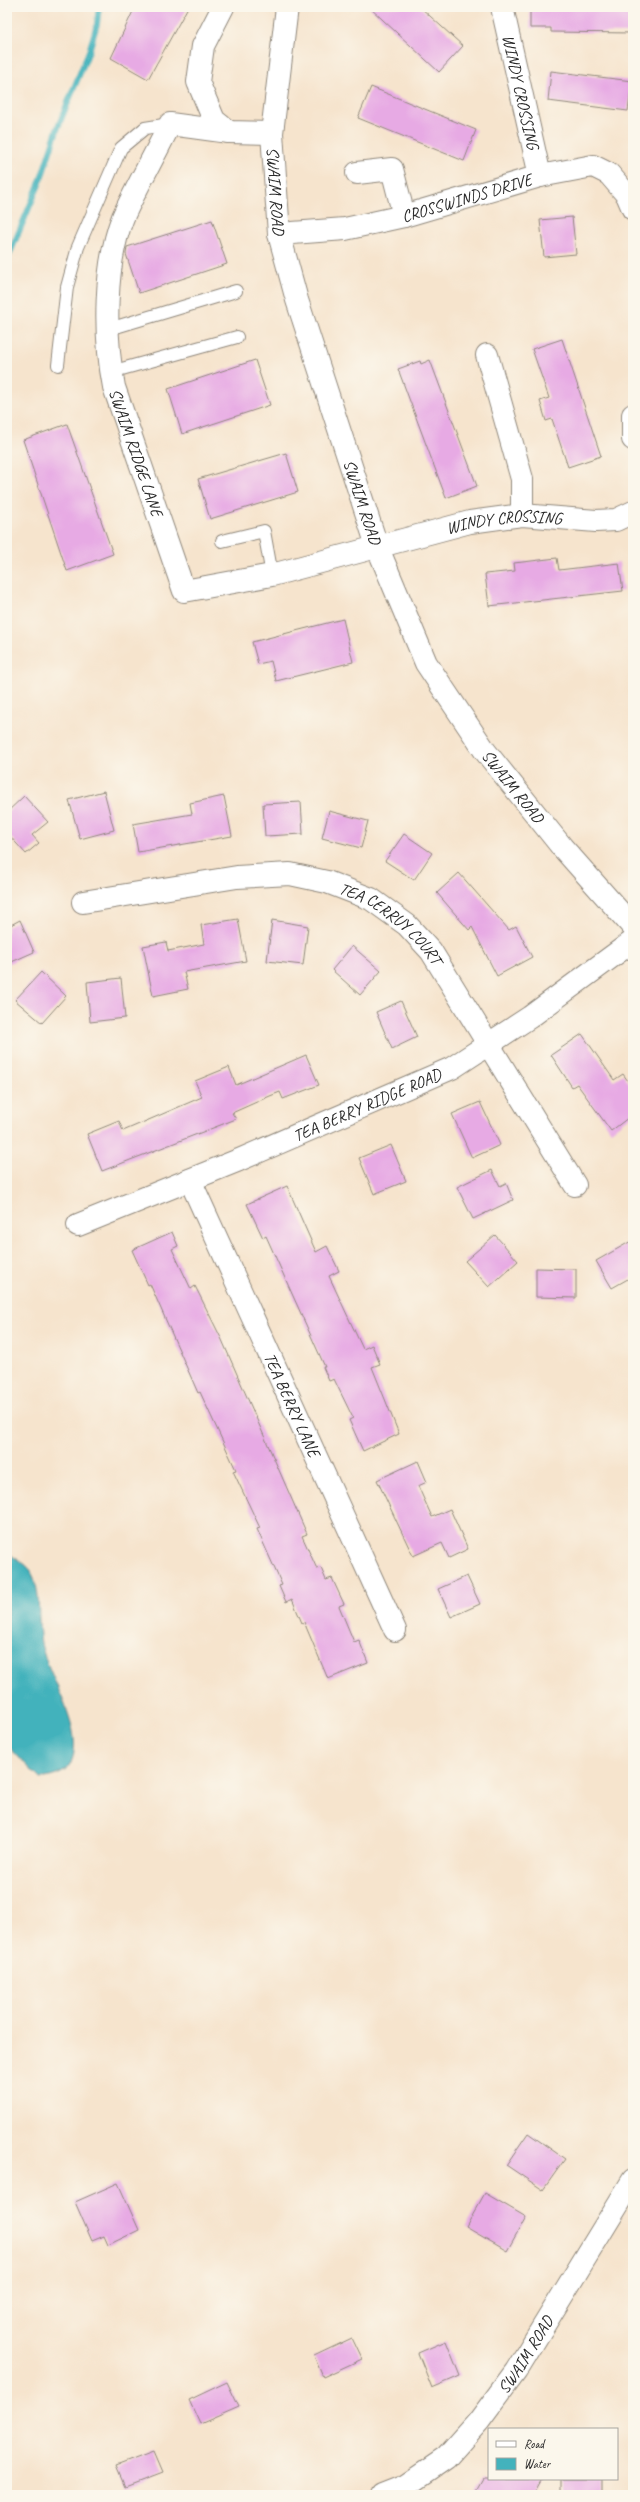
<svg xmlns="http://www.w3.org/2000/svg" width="640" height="2502" font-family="Caveat,sans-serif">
	<rect width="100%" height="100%" fill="#fbf7ec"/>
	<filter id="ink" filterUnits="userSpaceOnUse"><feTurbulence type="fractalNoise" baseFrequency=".025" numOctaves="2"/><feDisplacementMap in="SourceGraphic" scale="8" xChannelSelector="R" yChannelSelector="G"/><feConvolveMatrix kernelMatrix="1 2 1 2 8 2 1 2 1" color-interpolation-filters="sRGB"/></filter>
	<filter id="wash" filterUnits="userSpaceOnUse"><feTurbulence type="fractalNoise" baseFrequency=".012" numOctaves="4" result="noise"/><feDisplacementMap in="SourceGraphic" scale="16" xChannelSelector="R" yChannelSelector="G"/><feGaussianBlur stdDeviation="0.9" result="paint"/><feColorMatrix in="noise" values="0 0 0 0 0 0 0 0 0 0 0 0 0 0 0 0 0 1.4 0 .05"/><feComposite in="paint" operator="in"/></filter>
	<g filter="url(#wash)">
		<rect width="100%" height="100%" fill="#f6e4cd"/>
		<path fill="#43b2bc" stroke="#376e74" d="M11,1555C16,1559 27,1564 30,1570C44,1593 35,1625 43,1651C52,1682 85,1731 71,1763C67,1774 51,1777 40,1779L7,1745V1557Z"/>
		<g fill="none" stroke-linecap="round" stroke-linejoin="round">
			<path stroke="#43b2bc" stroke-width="6" d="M7,260L40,182L58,127L89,51L97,24L99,7"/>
		</g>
		<g id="blocks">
			<path fill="#e7aae4" d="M135,7H188L148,79L111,58Z
				M369,7H420L463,46L439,72Z
				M530,7H633V33L551,32V28H530Z
				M551,71L632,81L628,111L548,101Z
				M371,87L476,130L464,161L358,118Z
				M572,217L576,254L544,257L540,220Z
				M212,220L227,264L139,293L126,254L127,247Z
				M562,339L601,456L568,467L552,419L546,421L540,401L549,398L532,349Z
				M255,360L270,405L182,434L168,389Z
				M430,360L477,486L446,498L398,369L420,361L421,364Z
				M67,424L113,554L67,571L23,440Z
				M286,453L298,492L210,519L198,479Z
				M557,558L559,570L619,563L623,591L489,606L485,574L515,571L514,563Z
				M343,619L353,662L276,681L271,661L258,664L252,642Z
				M104,791L114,830L80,839L69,800Z
				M24,796L48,822L32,835L39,843L26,854L7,833V812Z
				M224,796L232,836L138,852L133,824L192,814L190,803Z
				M301,802L303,834L265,836L263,804Z
				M329,811L368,821L361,848L322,838Z
				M404,834L432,853L414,880L385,861Z
				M459,873L509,930L516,926L532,957L497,976L472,927L469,930L437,893Z
				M238,919L246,961L184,972L188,989L153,996L143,946L166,942L168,951L204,944L201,925Z
				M20,920L34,952L7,964V927Z
				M272,920L308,926L303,965L267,961Z
				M352,946L381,971L360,995L332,970Z
				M41,972L66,996L42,1023L15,1000Z
				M121,978L125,1018L90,1022L87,982Z
				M401,1001L417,1037L392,1049L376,1012Z
				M582,1034L614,1080L623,1074L633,1088V1114L611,1131L577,1084L572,1087L551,1055Z
				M306,1055L319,1085L283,1099L280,1092L270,1096L232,1113L236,1119L102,1171L87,1134L119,1121L123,1131L202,1097L195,1081L229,1067L236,1085Z
				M480,1102L500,1145L472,1158L452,1114Z
				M391,1145L406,1181L374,1194L359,1158Z
				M492,1170L500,1186L506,1183L513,1200L473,1219L457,1187Z
				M287,1186L316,1252L327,1246L339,1271L329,1276L363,1349L372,1345L380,1364L372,1367L399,1434L363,1451L349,1420L353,1418L334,1379L329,1381L323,1367H325L266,1236L263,1238L247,1204Z
				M172,1232L178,1246L172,1249L191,1289L195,1286L222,1340L307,1534L302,1536L317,1569L321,1568L326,1580L332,1578L344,1604L339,1606L354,1642L359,1640L368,1663L328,1679L304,1622L302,1623L292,1599L286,1602L279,1586L282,1585L257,1529L260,1528L233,1471L236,1470L200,1392L198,1393L150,1284L148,1285L132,1250Z
				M495,1235L518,1261L489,1287L465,1261Z
				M633,1240V1276L612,1288L596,1261Z
				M536,1268L576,1269V1298L536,1297Z
				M418,1461L427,1482L418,1486L432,1517L450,1509L468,1549L449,1558L442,1543L413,1556L377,1480Z
				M467,1576L480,1604L451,1617L438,1589Z
				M528,2133L565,2159L543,2190L506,2165Z
				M118,2183L139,2230L108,2245L104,2236L92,2241L75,2202Z
				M485,2193L526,2217L507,2251L466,2227Z
				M352,2338L362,2359L323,2377L314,2356Z
				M446,2341L460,2376L432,2388L418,2353Z
				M227,2382L239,2407L200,2424L189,2400Z
				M153,2452L162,2473L125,2487L116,2466Z
				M484,2479H542L533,2495H475Z
				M561,2479H602V2495H561Z"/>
		</g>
	</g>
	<g filter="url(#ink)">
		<use href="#blocks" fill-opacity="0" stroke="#90887c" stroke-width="1"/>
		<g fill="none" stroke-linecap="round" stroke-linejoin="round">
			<defs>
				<path id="service" d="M109,329L236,291
					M58,365L67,287L78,247L121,148L145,128L170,124
					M111,372L237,337
					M222,541L264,531L272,575"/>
				<g id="minor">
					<path d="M223,7L203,46L198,82L214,120L229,132"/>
					<path id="s1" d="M287,7L272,133L279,234L297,300L377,546L426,663L485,751L562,847L633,927"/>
					<path id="s2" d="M502,7L540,176"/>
					<path id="s3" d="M272,133L229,132L170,124C155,155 137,186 123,217C104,265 104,336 114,387L184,591L272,575L470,522L522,515L596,521L616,520L633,512"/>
					<path d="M357,173L392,169L404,216"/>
					<path id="s4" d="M279,234L345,229L404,216L540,176L593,166L609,174L627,195L633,209"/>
					<path d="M487,355L522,479V515"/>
					<path d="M633,415V439"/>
					<path id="s5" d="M83,902L237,877L290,874L327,882L371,899L407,925L431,951L575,1185"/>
					<path id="s6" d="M190,1180L395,1630"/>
					<path id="s7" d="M78,1225L239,1160L452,1068L530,1017L633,941"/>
					<path id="s8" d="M382,2495L405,2486L446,2458L479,2421L516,2371L633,2180"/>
				</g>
			</defs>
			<use href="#service" stroke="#90887c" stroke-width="14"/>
			<use href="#minor" stroke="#90887c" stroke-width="24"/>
			<use href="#service" stroke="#fff" stroke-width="12"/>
			<use href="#minor" stroke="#fff" stroke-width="22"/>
		</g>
	</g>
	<g text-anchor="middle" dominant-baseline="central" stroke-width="3.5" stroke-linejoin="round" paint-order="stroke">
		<g font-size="17" fill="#2b2b2b" stroke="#fbf7ec">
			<text stroke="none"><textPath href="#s2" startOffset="87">WINDY CROSSING</textPath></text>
			<text stroke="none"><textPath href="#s1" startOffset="185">SWAIM ROAD</textPath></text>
			<text stroke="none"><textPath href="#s4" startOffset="192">CROSSWINDS DRIVE</textPath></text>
			<text stroke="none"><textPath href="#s3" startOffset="448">SWAIM RIDGE LANE</textPath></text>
			<text stroke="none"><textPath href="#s1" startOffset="509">SWAIM ROAD</textPath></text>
			<text stroke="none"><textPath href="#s3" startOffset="923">WINDY CROSSING</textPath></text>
			<text stroke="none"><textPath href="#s1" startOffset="833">SWAIM ROAD</textPath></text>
			<text stroke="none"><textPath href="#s5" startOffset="324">TEA CERRUY COURT</textPath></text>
			<text stroke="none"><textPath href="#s7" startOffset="313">TEA BERRY RIDGE ROAD</textPath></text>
			<text stroke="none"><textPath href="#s6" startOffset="247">TEA BERRY LANE</textPath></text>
			<text stroke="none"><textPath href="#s8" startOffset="205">SWAIM ROAD</textPath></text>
		</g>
	</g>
	<rect width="640" height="2502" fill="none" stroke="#fbf7ec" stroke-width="24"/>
	<rect x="488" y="2428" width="130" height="52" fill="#fbf7ec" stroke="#a8a59f"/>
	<rect x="496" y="2441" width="20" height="6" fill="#ffffff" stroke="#a8a59f"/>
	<text x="524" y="2448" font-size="12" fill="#2b2b2b">Road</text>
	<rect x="496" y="2458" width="20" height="12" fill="#43b2bc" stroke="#a8a59f"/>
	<text x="524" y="2468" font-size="12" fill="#2b2b2b">Water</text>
</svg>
